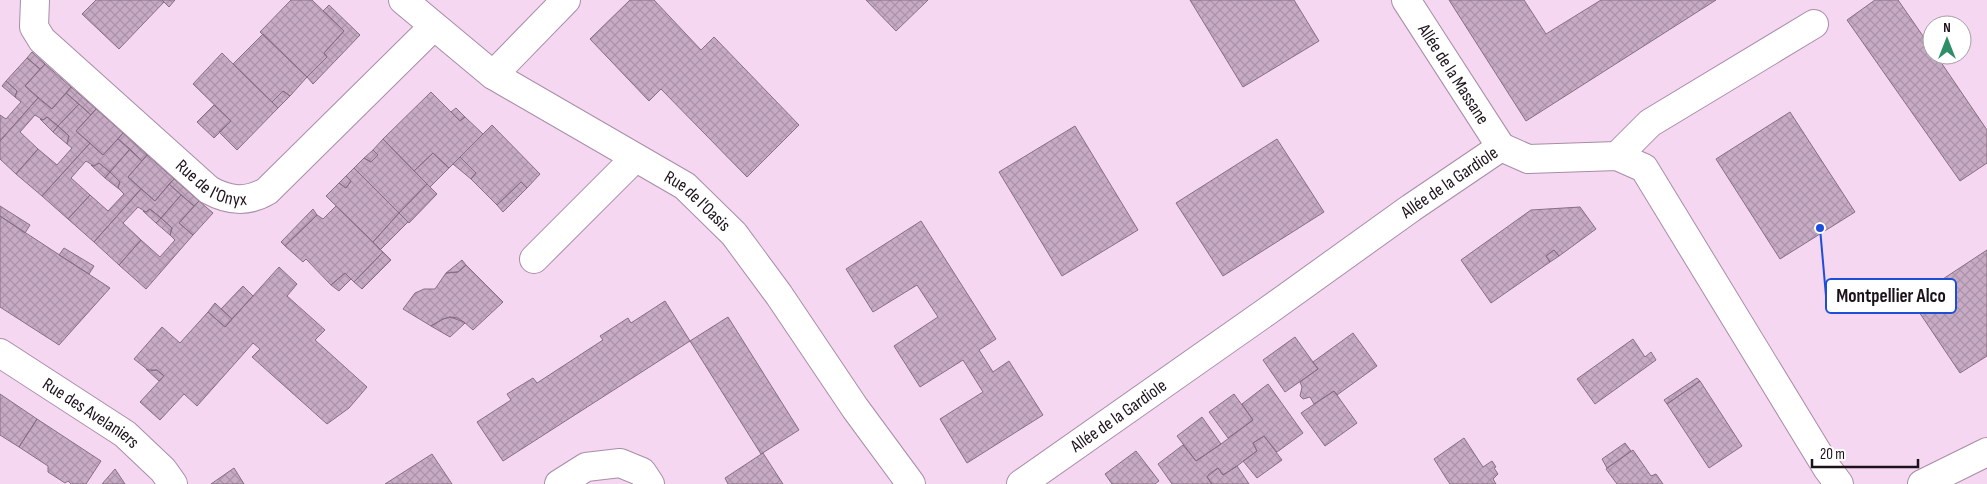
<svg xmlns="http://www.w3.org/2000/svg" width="1987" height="484" font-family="'Sofia Sans Condensed',sans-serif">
	<defs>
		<pattern id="building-cross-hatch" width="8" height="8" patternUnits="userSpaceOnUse" patternTransform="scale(1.25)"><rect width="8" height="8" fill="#c7abc4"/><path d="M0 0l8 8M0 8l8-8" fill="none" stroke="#aa92a8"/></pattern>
	</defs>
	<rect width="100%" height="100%" fill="#f5d7f2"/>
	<path fill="url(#building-cross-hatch)" stroke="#886e85" d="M96,0H162L164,2L119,49L82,14Z
		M162,0H175L169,7Z
		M291,0H312L344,31L324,53L327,57L307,77L260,32Z
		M630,0H654L701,50L714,37L799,125L747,177L661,89L649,101L590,39Z
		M866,0H928L896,31Z
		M1190,0H1294L1319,41L1243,87Z
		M1449,0H1524L1546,34L1601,0H1716L1526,121Z
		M1875,0H1898L1932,49V55H1936L1987,130V163L1960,181L1847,20Z
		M329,5L360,35L313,84L307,77L327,57L324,53L344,31L323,11Z
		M263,34L307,77L290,96L283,91L272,102L233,64Z
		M32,52L45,64L40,69L27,58Z
		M222,53L278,108L237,150L219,132L231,121L193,84Z
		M27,58L40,69L25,86L38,98L0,141V115L6,119L21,102L15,97L17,91L6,81Z
		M45,64L71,87L52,109L25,86Z
		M6,81L17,91L15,97L2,86Z
		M71,87L96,109L91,115L66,93Z
		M283,91L290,96L278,108L272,102Z
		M431,92L460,121L465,117L483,134L449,168L433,153L414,171L383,139Z
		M66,93L79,104L58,126L47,117L43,120L35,115L20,132L38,149L16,174L0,159V141L38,98L52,109Z
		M79,104L91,115L76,131L90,143L42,196L16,174L38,149L57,165L72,148L67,144L69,136L58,126Z
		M214,105L231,121L214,138L197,122Z
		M456,108L465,117L460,121L451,112Z
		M96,109L123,133L103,155L76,131Z
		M1790,112L1855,212L1780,259L1716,159Z
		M47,117L58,126L53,132L40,119L43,120Z
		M492,125L540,174L527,188L521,182L497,205L471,179L476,173L460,157Z
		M58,126L69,136L67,144L53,132Z
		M1075,126L1138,230L1062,276L999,172Z
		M123,133L147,155L142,161L118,139Z
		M118,139L130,149L110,172L99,163L94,166L86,161L71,178L90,195L68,219L42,196L90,143L103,155Z
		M383,139L427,184L399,213L354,168L364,158L371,162L378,155L373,150Z
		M1277,139L1324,212L1223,276L1176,203Z
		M130,149L142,161L128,177L141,189L94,242L68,219L90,195L108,211L124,194L118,188L120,182L110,172Z
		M373,150L378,155L371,162L364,158Z
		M433,153L449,168L430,187L414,171Z
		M147,155L174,179L155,201L128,177Z
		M460,157L476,173L471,179L453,164Z
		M99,163L110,172L105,178L91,165L94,166Z
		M354,168L399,213L373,242L326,196L339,183L346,188L351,181L346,176Z
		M110,172L120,182L118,186L119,189L105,178Z
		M346,176L351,181L346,188L339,183Z
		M174,179L199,201L194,206L169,184Z
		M521,182L527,188L503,212L497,205Z
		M169,184L181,195L161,218L150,209L146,212L138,207L123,223L141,240L119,265L94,242L141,189L155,201Z
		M427,184L437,194L409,223L399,213Z
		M181,195L194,206L179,223L193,235L146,289L119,265L141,240L160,257L175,240L170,235L172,228L161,218Z
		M199,201L213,213L193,235L179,223Z
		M0,206L30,225L25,233L0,216Z
		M336,206L383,252L354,282L345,273L331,285L306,259L303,262L285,246L317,215L323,219Z
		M1580,207L1596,229L1559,256L1554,250L1546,256L1550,262L1491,303L1461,260L1531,210Z
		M150,209L161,218L156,223L143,211L146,212Z
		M313,209L317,215L285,246L281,242Z
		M399,213L408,222L380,250L373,242Z
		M0,216L110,288L59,345L0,307Z
		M161,218L172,228L170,235L156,223Z
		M921,221L996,339L979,350L993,372L1009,361L1043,415L967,463L940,419L983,392L963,360L920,387L894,346L938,317L917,285L873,312L846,269Z
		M64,248L94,266L89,274L59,255Z
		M1554,250L1559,256L1550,262L1546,256Z
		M1987,250V356L1960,373L1911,300Z
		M383,252L391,260L362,289L354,282Z
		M462,260L466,265L458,272L446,273Z
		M466,265L503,302L473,330L464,322L450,317L443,319L431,326L403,309L415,293L424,289H435L446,273L458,272Z
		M279,267L297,284L287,296L325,330L315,340L367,387L349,408L327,424L252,357L260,349L253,343L197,406L184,394L160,420L140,402L164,376L157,370H148L134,359L162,327L180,343L208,312L225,327Z
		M345,273L351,279L339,291L331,285Z
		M243,286L253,296L232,319L221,309Z
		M665,301L690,341L503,461L477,422L511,400L507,394L533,378L537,383L603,340L600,336L628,318L631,323Z
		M215,303L232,319L225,327L208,312Z
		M450,317L458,318L465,323L450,337L431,326L443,319Z
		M728,317L799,430L761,454L690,341Z
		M1353,333L1377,366L1337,395L1334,391L1314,404L1310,397L1303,399L1300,396L1302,387L1300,382L1318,369L1313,362Z
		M1295,337L1318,369L1285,392L1263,360Z
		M1633,339L1645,357L1651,352L1656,360L1595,404L1577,379Z
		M146,369L149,371L157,370L164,376L159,381Z
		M1697,378L1700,381L1667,404L1664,400Z
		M1700,381L1742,446L1709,468L1667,404Z
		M1268,384L1303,433L1277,452L1264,436L1253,443L1257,451L1237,466L1223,475L1218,468L1209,474L1207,477L1212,484H1172L1158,464L1183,445L1196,461L1221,444L1253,420L1242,404Z
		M1334,391L1357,423L1325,446L1301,413Z
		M0,394L37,419L19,447L0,435Z
		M1234,394L1253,420L1228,438L1209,412Z
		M1202,417L1221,444L1196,461L1177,436Z
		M37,419L101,461L86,484H71L68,481L65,483L48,472V466L19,447Z
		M1264,436L1282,460L1257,478L1243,461L1257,451L1253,443Z
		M1464,438L1483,467L1492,461L1496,467L1494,468L1498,474L1493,479L1496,484H1450L1446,478L1434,459Z
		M1625,443L1631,451L1607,468L1602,459Z
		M1633,450L1651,476L1656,474L1663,484H1617L1606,469Z
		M1136,451L1159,481L1155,484H1112L1105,474Z
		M763,453L783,484H728L725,478Z
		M432,454L452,484H385Z
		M1237,466L1249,484H1212L1207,477L1218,468L1223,475Z
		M234,468L244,484H211Z
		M115,469L125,484H102Z"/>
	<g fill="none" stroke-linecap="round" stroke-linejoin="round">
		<defs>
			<g id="minor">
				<path id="s1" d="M35,0L34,27L42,40L209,190C229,201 247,203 267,191L433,27"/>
				<path id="s2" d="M403,0L493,75L685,186L734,234L779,295L855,408L911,484"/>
				<path id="s3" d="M1406,0L1501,147"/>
				<path d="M493,75L566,0"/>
				<path d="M1617,156L1650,123L1814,24"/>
				<path d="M534,259L635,158"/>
				<path id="s4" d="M0,353L125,434L163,470L173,484"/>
				<path d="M559,484L586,467L620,463L642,472L650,484"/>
				<path id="s5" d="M1021,484L1266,312L1411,208L1501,147L1528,159L1617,156L1644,168L1827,468L1839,484"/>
				<path d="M1922,484L1987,452"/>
			</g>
		</defs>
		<use href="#minor" stroke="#a88da5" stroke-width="30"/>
		<use href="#minor" stroke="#fff" stroke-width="28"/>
	</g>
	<g text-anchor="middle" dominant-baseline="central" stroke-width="5" stroke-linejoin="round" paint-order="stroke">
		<g font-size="18" fill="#1c121b" stroke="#fff">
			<text stroke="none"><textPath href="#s3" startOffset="88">Allée de la Massane</textPath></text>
			<text stroke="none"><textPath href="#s1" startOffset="266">Rue de l'Onyx</textPath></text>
			<text stroke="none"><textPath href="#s5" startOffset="524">Allée de la Gardiole</textPath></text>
			<text stroke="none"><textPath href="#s2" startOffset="358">Rue de l'Oasis</textPath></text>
			<text stroke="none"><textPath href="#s4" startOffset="109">Rue des Avelaniers</textPath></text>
			<text stroke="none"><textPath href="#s5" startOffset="119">Allée de la Gardiole</textPath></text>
		</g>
	</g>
	<path fill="none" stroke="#1d4ed8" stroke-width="2" d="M1820 228L1826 296"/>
	<circle fill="#1d4ed8" stroke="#fff" stroke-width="2" cx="1820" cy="228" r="5"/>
	<rect fill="#fff" stroke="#1d4ed8" stroke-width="2" x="1826" y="279" width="130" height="34" rx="5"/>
	<g font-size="19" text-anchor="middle" font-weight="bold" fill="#1c121b">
		<text x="1891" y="302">Montpellier Alco</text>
	</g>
	<g transform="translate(1947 40)"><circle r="24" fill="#ffffff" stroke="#a4a0a4"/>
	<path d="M0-4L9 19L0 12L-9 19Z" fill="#2e8e67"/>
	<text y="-8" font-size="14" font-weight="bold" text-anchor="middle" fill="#1c121b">N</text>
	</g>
	<path d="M1812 459v8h106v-8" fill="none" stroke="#1c121b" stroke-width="2.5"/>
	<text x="1820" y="459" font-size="15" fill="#1c121b" stroke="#ffffff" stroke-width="4" paint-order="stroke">20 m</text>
</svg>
